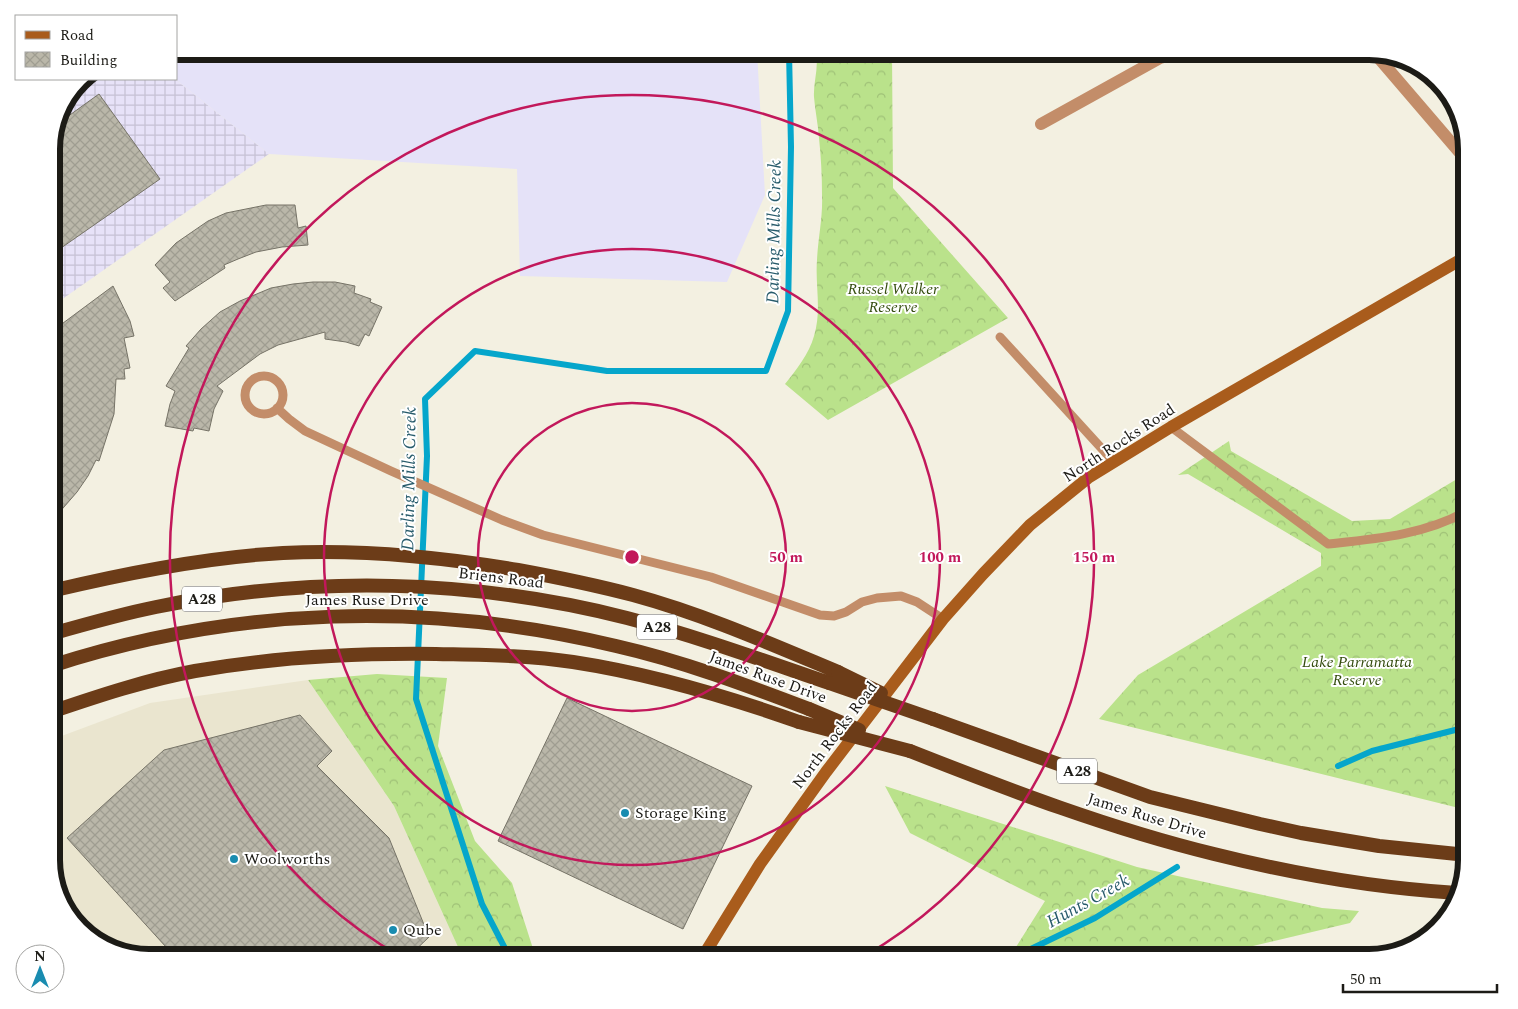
<svg xmlns="http://www.w3.org/2000/svg" width="1518" height="1009" font-family="Spectral,serif">
	<defs>
		<pattern id="industrial-grid" width="8" height="8" patternUnits="userSpaceOnUse" patternTransform="scale(1.25)"><rect width="8" height="8" fill="#e7e2f8"/><path d="M0 4h8M4 0v8" fill="none" stroke="#c6c1d4"/></pattern>
		<pattern id="forest-crowns" width="20" height="18" patternUnits="userSpaceOnUse" patternTransform="scale(1.25)"><rect width="20" height="18" fill="#bae28b"/><path d="M2 6a3 3 0 1 1 6 0M12 15a3 3 0 1 1 6 0" fill="none" stroke="#9fc177"/></pattern>
		<pattern id="building-cross-hatch" width="8" height="8" patternUnits="userSpaceOnUse" patternTransform="scale(1.25)"><rect width="8" height="8" fill="#bab7a9"/><path d="M0 0l8 8M0 8l8-8" fill="none" stroke="#9f9d91"/></pattern>
	</defs>
	<rect width="100%" height="100%" fill="#f3f0e1"/>
	<path fill="#eae5cf" d="M308,680L394,806L463,958H149L95,941L64,909L51,866V740L150,703Z"/>
	<path fill="url(#industrial-grid)" d="M81,79H175L269,154L51,307V143L59,111Z"/>
	<path fill="#e5e2f8" d="M176,51H757L765,195L727,282L520,276L517,169L269,154L175,79H176Z"/>
	<path fill="url(#forest-crowns)" d="M815,51H892L893,188L1008,318L828,420L785,384C796,370 809,354 814,336C822,310 815,286 817,260C818,238 823,217 822,195C822,176 821,157 819,138C818,124 815,110 814,97C813,82 820,65 815,51Z
		M1229,441L1231,451L1352,521L1390,519L1467,473V810L1099,719L1138,675L1321,566V553L1188,474L1178,475Z
		M377,674L447,678L438,746L475,841L512,883L536,958H463L394,806L308,680Z
		M885,786L1137,867L1322,908L1359,911L1350,923L1202,958H1009L1045,901L910,833Z"/>
	<g fill="none" stroke-linecap="round" stroke-linejoin="round">
		<path stroke="#05a6cb" stroke-width="6" d="M1338,766L1372,751L1467,727
			M510,958L482,904L416,699L427,456L425,399L475,351L607,371H766L788,311L791,147L789,51
			M1012,958L1095,918L1177,867"/>
	</g>
	<path fill="url(#building-cross-hatch)" stroke="#767367" d="M99,94L160,179L51,255V143L59,111L61,108L67,117Z
		M266,205H295L298,228L306,226L308,245L282,247L256,252L238,259L224,265L225,268L175,301L163,288L170,282L155,265L176,243L208,221L226,213Z
		M313,282H335L355,286L354,293L371,299L370,302L382,307L369,336L365,334L359,346L346,342L325,339V332L278,345L260,354L217,386L223,391L214,409L209,431L194,428L193,431L165,426L170,404L175,391L166,386L189,348L186,346L201,329L220,312L240,301L271,288L293,284Z
		M113,286L130,321L134,336L124,338L130,368L124,369L125,379H116L114,414L99,461L96,460L88,476L77,492L51,522V332Z
		M567,698L752,786L683,929L498,841Z
		M300,715L332,751L317,766L389,838L429,937L407,958H176L67,838L164,750Z"/>
	<g fill="none" stroke-linecap="round" stroke-linejoin="round">
		<path stroke="#c38d69" stroke-width="9" d="M1000,337L1114,462
			M245 395a19 19 0 1 1 38 0a19 19 0 1 1-38 0Z
			M277,408L289,419L305,431L391,471L502,520L543,535L711,577L820,615L834,616L846,612L862,602L877,598L901,596L917,602L943,619
			M1171,427L1328,544C1375,539 1424,535 1467,511"/>
		<path stroke="#c38d69" stroke-width="12" d="M1372,52L1377,56L1467,161
			M1041,124L1160,58L1185,51"/>
		<path stroke="#a95c1c" stroke-width="12" d="M702,958L760,864L826,772L943,619L983,574L1030,525L1088,478L1171,427L1467,256"/>
		<path stroke="#6c3c18" stroke-width="14" d="M51,591C126,573 207,557 283,553C362,549 441,557 518,570C556,577 595,585 633,595C703,614 771,644 838,672
			M51,634C86,624 121,614 156,607C311,575 474,579 627,618C696,636 762,660 829,683
			M51,666C236,606 428,601 616,646C682,661 746,685 809,709
			M51,712C98,696 146,680 195,671C275,657 355,653 436,654C482,655 528,655 573,662C651,674 726,696 799,722
			M933,719L1150,797L1260,824L1301,833L1379,846L1467,855
			M910,751C1009,790 1111,829 1214,854C1294,874 1375,888 1457,893"/>
		<path stroke="#6c3c18" stroke-width="14" d="M838,672L881,693
			M829,683L933,719
			M809,709L859,730
			M799,722L910,751"/>
	</g>
	<g fill="none" stroke="#c2185b" stroke-width="2.5">
		<circle cx="632" cy="557" r="154"/>
		<circle cx="632" cy="557" r="308"/>
		<path d="M401 957A462 462 0 1 1 863 957"/>
	</g>
	<g fill="#198cb0" stroke="#fff" stroke-width="2">
		<circle cx="625" cy="813" r="5"/>
		<circle cx="234" cy="859" r="5"/>
		<circle cx="393" cy="930" r="5"/>
	</g>
	<g text-anchor="middle" dominant-baseline="central" stroke-width="4" stroke-linejoin="round" paint-order="stroke">
		<g fill="#fff" stroke="#605f5c" stroke-width="1">
			<rect x="182" y="586.5" width="40" height="25" rx="4"/>
			<rect x="637" y="614.5" width="40" height="25" rx="4"/>
			<rect x="1057" y="758.5" width="40" height="25" rx="4"/>
		</g>
		<g font-size="15" font-weight="bold" fill="#1c1b16">
			<text x="202" y="599">A28</text>
			<text x="657" y="627">A28</text>
			<text x="1077" y="771">A28</text>
		</g>
		<g font-size="16" font-style="italic" fill="#354d0f" stroke="#fff">
			<text x="893" y="289">Russel Walker<tspan x="893" dy="18">Reserve</tspan></text>
			<text x="1357" y="662">Lake Parramatta<tspan x="1357" dy="18">Reserve</tspan></text>
		</g>
		<g font-size="16" fill="#1c1b16" stroke="#fff">
			<text transform="translate(1119 443) rotate(-33)">North Rocks Road</text>
			<text transform="translate(501 578) rotate(7)">Briens Road</text>
			<text x="367" y="600">James Ruse Drive</text>
			<text transform="translate(768 677) rotate(20)">James Ruse Drive</text>
			<text transform="translate(835 735) rotate(-53)">North Rocks Road</text>
			<text transform="translate(1147 816) rotate(17)">James Ruse Drive</text>
		</g>
		<g font-size="16" fill="#1c1b16" stroke="#fff" text-anchor="start">
			<text x="635" y="813">Storage King</text>
			<text x="244" y="859">Woolworths</text>
			<text x="403" y="930">Qube</text>
		</g>
		<g font-size="18" font-style="italic" fill="#275b6b" stroke="#fff">
			<text transform="translate(774 232) rotate(-89)">Darling Mills Creek</text>
			<text transform="translate(409 479) rotate(-89)">Darling Mills Creek</text>
			<text transform="translate(1088 901) rotate(-29)">Hunts Creek</text>
		</g>
	</g>
	<path d="M0 0H1518V1009H0ZM149 60H1369A89 89 0 0 1 1458 149V860A89 89 0 0 1 1369 949H149A89 89 0 0 1 60 860V149A89 89 0 0 1 149 60Z" fill="#fff" fill-rule="evenodd"/>
	<path fill="none" stroke="#1c1b16" stroke-width="6" d="M149 60H1369A89 89 0 0 1 1458 149V860A89 89 0 0 1 1369 949H149A89 89 0 0 1 60 860V149A89 89 0 0 1 149 60Z"/>
	<circle cx="632" cy="557" r="8" fill="#c2185b" stroke="#fff" stroke-width="2.5"/>
	<g font-size="15" text-anchor="middle" font-weight="bold" fill="#c2185b" stroke="#fff" stroke-width="4" stroke-linejoin="round" paint-order="stroke">
		<text x="786" y="562">50 m</text>
		<text x="940" y="562">100 m</text>
		<text x="1094" y="562">150 m</text>
	</g>
	<rect x="15" y="15" width="162" height="65" fill="#ffffff" stroke="#a4a4a2"/>
	<rect x="25" y="31" width="25" height="8" fill="#a95c1c" stroke="#a4a4a2"/>
	<text x="60" y="40" font-size="15" fill="#1c1b16">Road</text>
	<rect x="25" y="52" width="25" height="15" fill="url(#building-cross-hatch)" stroke="#a4a4a2"/>
	<text x="60" y="65" font-size="15" fill="#1c1b16">Building</text>
	<g transform="translate(40 969)"><circle r="24" fill="#ffffff" stroke="#a4a4a2"/>
	<path d="M0-4L9 19L0 12L-9 19Z" fill="#198cb0"/>
	<text y="-8" font-size="14" font-weight="bold" text-anchor="middle" fill="#1c1b16">N</text>
	</g>
	<path d="M1343 984v8h154v-8" fill="none" stroke="#1c1b16" stroke-width="2.5"/>
	<text x="1350" y="984" font-size="15" fill="#1c1b16" stroke="#ffffff" stroke-width="4" paint-order="stroke">50 m</text>
</svg>
